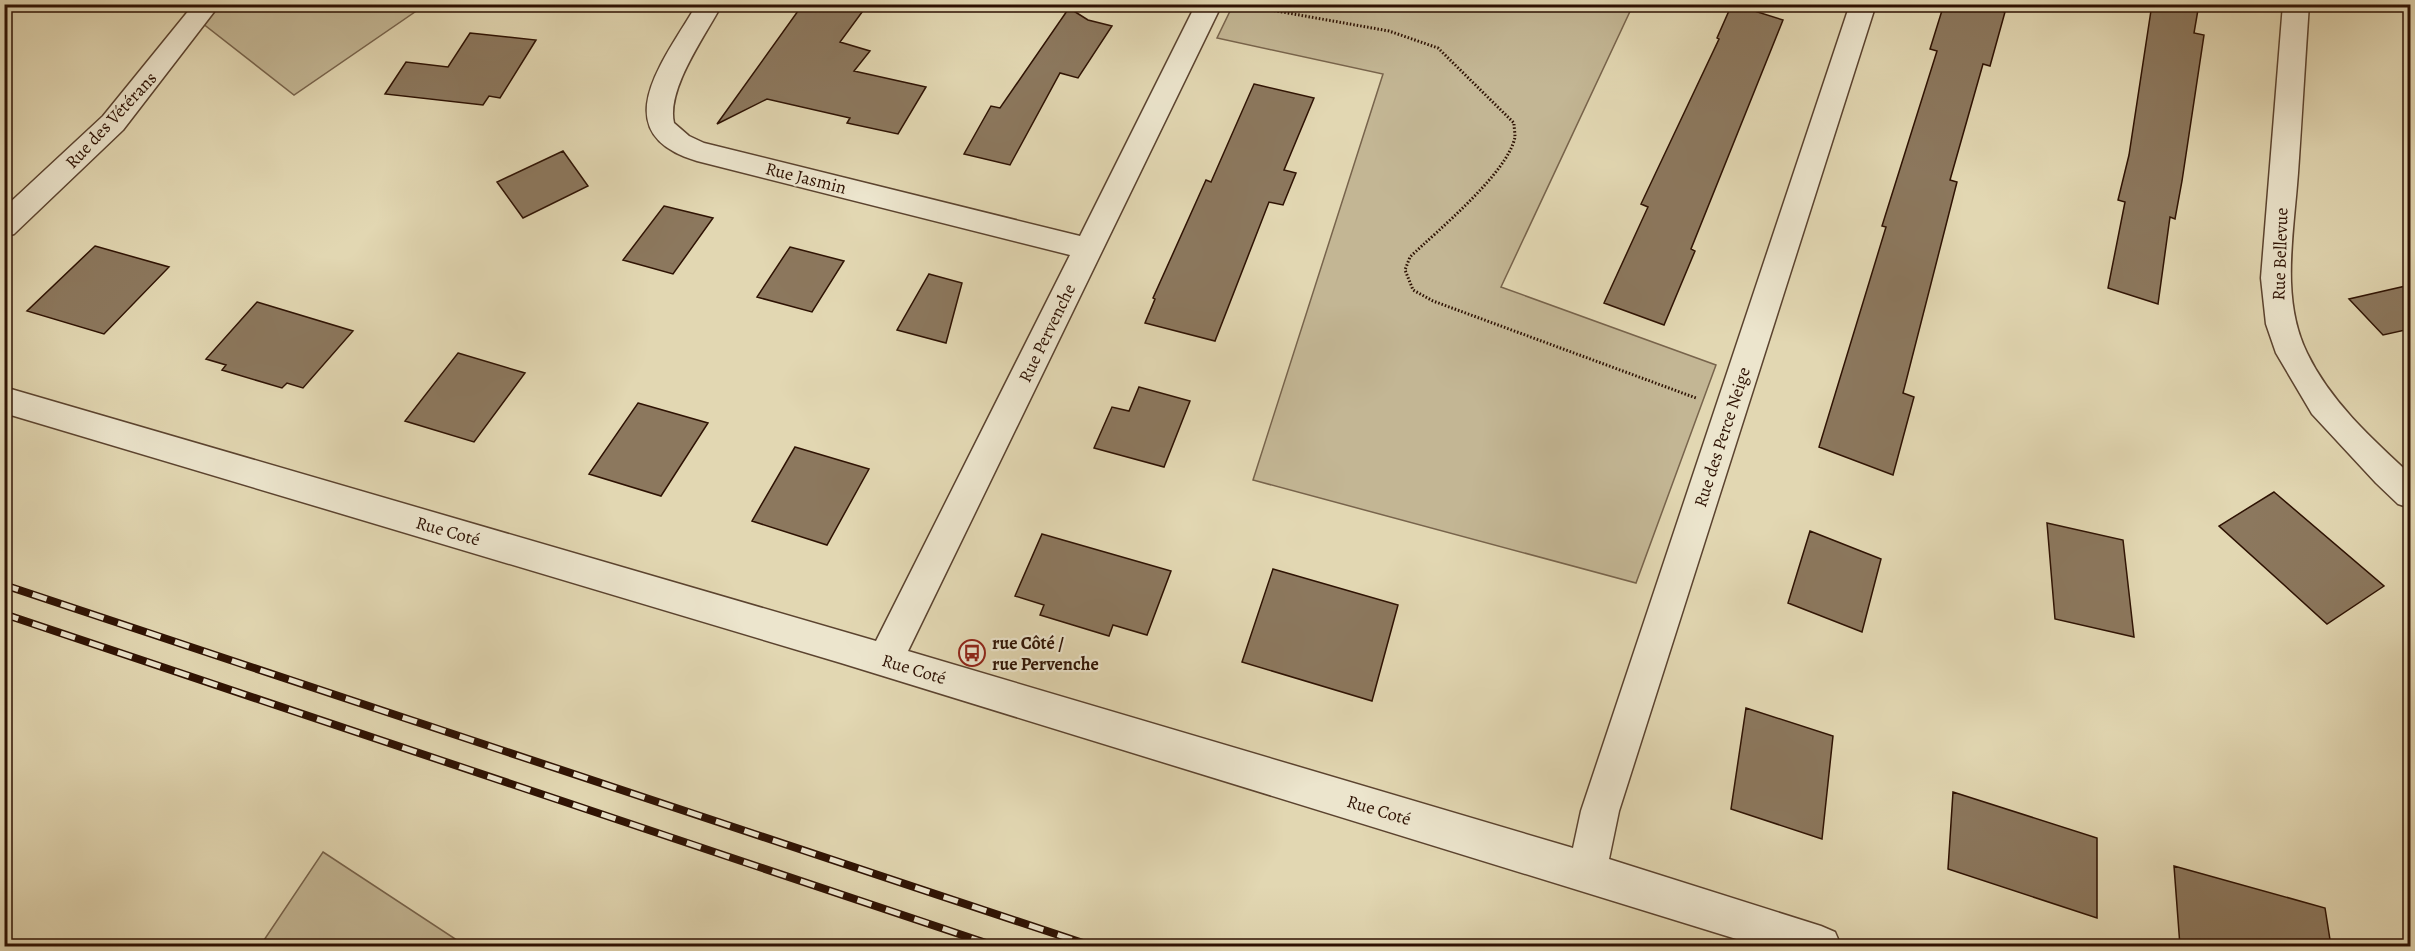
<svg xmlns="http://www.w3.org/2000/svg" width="2415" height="951" font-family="Alegreya,serif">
	<rect width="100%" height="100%" fill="#e2d7b2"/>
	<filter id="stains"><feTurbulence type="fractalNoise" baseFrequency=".00333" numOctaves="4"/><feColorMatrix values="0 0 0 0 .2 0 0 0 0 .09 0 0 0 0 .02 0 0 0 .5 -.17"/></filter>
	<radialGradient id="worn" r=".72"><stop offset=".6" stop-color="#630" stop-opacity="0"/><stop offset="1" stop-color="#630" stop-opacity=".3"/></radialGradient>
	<path fill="#c3b694" stroke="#78644c" stroke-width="1.5" d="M179,5H425L294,95Z
		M1233,5H1633L1501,287L1716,365L1636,583L1253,480L1383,74L1217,38Z
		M323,852L466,946H260Z"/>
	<path fill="#8c785e" stroke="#2e1203" stroke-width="1.5" d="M803,4H868L840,42L870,51L854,71L926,87L898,134L847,123L850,118L767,99L717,124Z
		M1732,4L1783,20L1691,249L1695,251L1664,325L1604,303L1648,207L1641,204L1719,39L1717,38Z
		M1944,4H1979L2005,12L1990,66L1983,64L1950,180L1957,182L1903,393L1914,397L1893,475L1819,447L1886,227L1882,226L1937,51L1930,49Z
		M2152,4H2199L2194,33L2204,35L2182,181L2175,219L2170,217L2158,304L2108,288L2125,202L2118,200L2129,155Z
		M1069,8L1088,20L1112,26L1078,78L1060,73L1010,165L964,154L991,106L1000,108Z
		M470,33L536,40L500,98L489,96L483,105L385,94L406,62L448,67Z
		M1254,84L1314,98L1284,170L1296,173L1283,205L1269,202L1215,341L1145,323L1155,299L1153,298L1206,180L1211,182Z
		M563,151L588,186L523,218L497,182Z
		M664,206L713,218L673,274L623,260Z
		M95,246L169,267L104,334L27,311Z
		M790,247L844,261L812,312L757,297Z
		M929,274L962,283L946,343L897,330Z
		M2410,285V329L2383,335L2349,299Z
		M257,302L353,331L303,388L287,383L282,388L222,370L226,365L206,359Z
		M458,353L525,373L474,442L405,421Z
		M1139,387L1190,401L1164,467L1094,448L1112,407L1129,411Z
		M638,403L708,423L661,496L589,474Z
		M795,447L869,469L827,545L752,521Z
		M2274,492L2384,586L2327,624L2219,526Z
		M2047,523L2123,540L2134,637L2055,619Z
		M1810,531L1881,559L1862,632L1788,603Z
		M1042,534L1171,571L1147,635L1113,625L1109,636L1040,615L1044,605L1015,596Z
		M1273,569L1398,605L1372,701L1242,662Z
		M1746,708L1833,736L1822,839L1731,809Z
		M1953,792L2097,838V918L1948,869Z
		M2174,866L2325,908L2331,946H2180Z"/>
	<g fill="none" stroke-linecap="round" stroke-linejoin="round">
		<defs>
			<path id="minor" d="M194,4H220L123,130L14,234L4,237V208L103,116Z
				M697,4H722C706,35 666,89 674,123L689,136L704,143L1080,236L1196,4H1222L908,651L1573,848L1581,811L1850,4H1876L1619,811L1609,859L1821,926L1835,932L1841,946H1759L841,663L4,413V387L876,641L1070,255L697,161C602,133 665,59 697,4Z
				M2283,4H2309C2305,61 2302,117 2298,173C2294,232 2280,298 2307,353C2330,401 2372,439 2410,474V508L2398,504L2376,483L2312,414L2276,353L2266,324L2261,278Z"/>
		</defs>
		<use href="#minor" stroke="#5b432f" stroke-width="3"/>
		<path stroke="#2e1203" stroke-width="3" stroke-dasharray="1.5 2" stroke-linecap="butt" d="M1243,5L1389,31L1438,48L1514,123C1514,127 1515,133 1515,137C1508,173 1437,231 1410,257L1405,270L1413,290L1433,301L1696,398"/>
		<use href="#minor" fill="#ece5cd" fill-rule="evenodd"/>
		<defs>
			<path id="rail" d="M4,585L1092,946
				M4,614L995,946"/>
		</defs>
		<use href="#rail" stroke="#2e1203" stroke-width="8"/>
		<use href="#rail" stroke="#ece5cd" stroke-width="5" stroke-dasharray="15" stroke-linecap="butt"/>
	</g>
	<defs>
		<symbol id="bus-ring" viewBox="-11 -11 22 22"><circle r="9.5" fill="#ece5cd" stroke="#8f2418" stroke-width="1.5"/><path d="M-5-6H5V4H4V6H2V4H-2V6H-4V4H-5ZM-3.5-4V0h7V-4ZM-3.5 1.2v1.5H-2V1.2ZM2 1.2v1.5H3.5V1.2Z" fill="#8f2418"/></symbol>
	</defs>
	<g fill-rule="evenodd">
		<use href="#bus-ring" x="957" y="638" width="30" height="30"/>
	</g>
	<g text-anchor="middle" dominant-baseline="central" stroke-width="4.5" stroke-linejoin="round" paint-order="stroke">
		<g font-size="18" fill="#2e1203" stroke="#ece5cd">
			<text transform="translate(111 120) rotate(-47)">Rue des Vétérans</text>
			<text transform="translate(806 178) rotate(14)">Rue Jasmin</text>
			<text transform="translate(2280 254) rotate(-88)">Rue Bellevue</text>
			<text transform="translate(1047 333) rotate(-64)">Rue Pervenche</text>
			<text transform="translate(1722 437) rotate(-72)">Rue des Perce Neige</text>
			<text transform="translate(448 531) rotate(16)">Rue Coté</text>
			<text transform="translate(914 669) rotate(17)">Rue Coté</text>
			<text transform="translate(1379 810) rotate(17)">Rue Coté</text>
		</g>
		<g font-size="18" font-weight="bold" fill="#2e1203" stroke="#ece5cd" text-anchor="start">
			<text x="992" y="643">rue Côté /<tspan x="992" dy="21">rue Pervenche</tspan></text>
		</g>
	</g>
	<rect width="2415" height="951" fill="none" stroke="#e2d7b2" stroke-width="24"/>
	<rect x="6" y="6" width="2403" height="939" fill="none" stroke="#2e1203" stroke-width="3"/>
	<rect x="12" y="12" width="2391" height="927" fill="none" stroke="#2e1203" stroke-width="1.5"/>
	<rect width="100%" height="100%" filter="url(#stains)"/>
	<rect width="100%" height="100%" fill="url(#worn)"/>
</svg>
